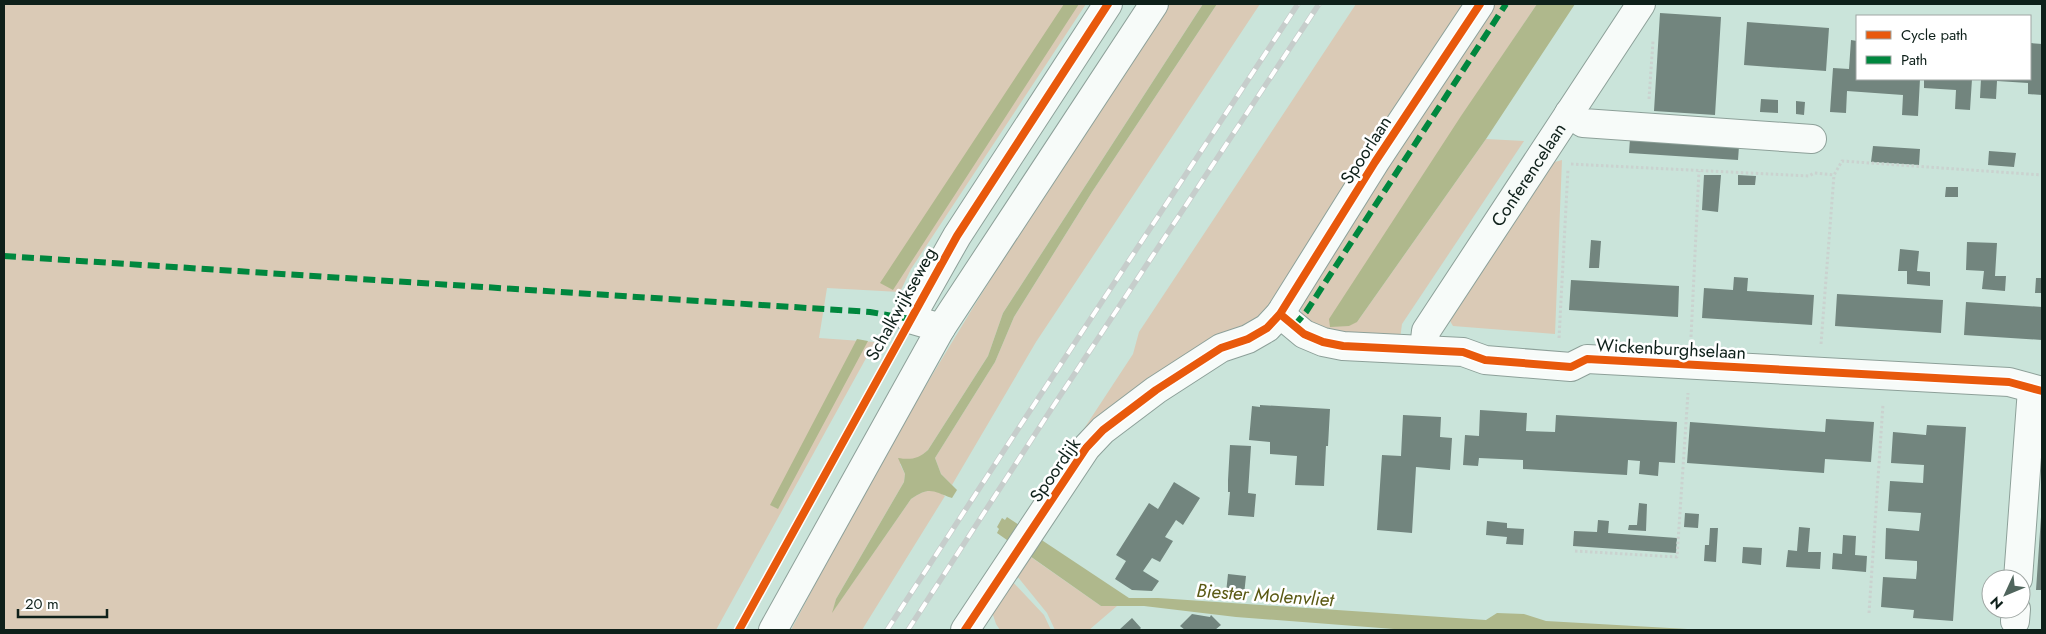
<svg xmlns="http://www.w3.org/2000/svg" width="2046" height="634" font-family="Jost,sans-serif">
	<rect width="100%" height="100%" fill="#cae4da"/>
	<path fill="#dacab6" d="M4,4H1086L911,269L900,292L827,288L819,338L875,342L716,630H4Z
		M1167,4H1203L1003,313L988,356L928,450L920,457L900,464L905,474L904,482L836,599L833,611L911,499C923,491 932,487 945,496L862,630H791C823,570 854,509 888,450C976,298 1071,151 1167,4Z
		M1217,4H1260L1036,342L952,485L941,474L935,458L995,362L1014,317L1092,192Z
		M1356,4H1471L1270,308L1259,320L1051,479L1133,354L1139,332Z
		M1490,4H1537L1420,180L1357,322L1486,139L1524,141L1402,324L1400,339C1373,337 1328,340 1308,322C1302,316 1300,308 1299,300Z
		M1562,160L1555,334L1453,326L1450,321L1551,163Z
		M1028,555L1101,606H1117L1089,630H1055L1047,613L1017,576Z
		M1010,579L1044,615L1051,630H1000L996,624L992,612Z"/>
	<path fill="#afb88c" d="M1064,4H1079L893,290L880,283Z
		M1203,4H1217L1092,192L1014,317L995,362L935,458L941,474L957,490L952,498C932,491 930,486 911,499L832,613L836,599L904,482L905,474L898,458C911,460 918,459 928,450L988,356L1003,313Z
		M1537,4H1575L1486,139L1357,322L1349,326L1330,327L1329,319L1461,116Z
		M857,339L868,341L778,509L770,505Z
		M1007,517L1129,598H1158L1486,620L1497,613L1524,614L1546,621L1705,630H1407L1236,617L1144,606H1101L997,533L999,529L997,527L1002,518L1005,520Z"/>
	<path fill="#72857e" d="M1660,13L1721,17L1715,115L1654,111Z
		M1747,22L1829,28L1826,71L1744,65Z
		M1851,40L1857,41V79H1920L1918,116L1902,115L1903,95L1847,91L1846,113L1830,112L1833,68L1849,69Z
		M2030,43L2042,44V95L2028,94V83L1997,81L1996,99L1980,98L1981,79H2030Z
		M1924,79H1972L1970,110L1955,109L1956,90L1924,88Z
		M1761,99L1778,100V113L1760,112Z
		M1796,101L1805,102L1804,115L1796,114Z
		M1630,139L1739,146L1738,160L1629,153Z
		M1873,146L1920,149L1919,165L1871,162Z
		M1989,151L2016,153L2014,167L1988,165Z
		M1704,175H1721L1718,212L1702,210Z
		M1738,175L1756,176L1755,185H1738Z
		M1946,187H1958V197H1945Z
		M1591,240L1601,241L1599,268H1589Z
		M1967,242L1997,243L1995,276H2006L2005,291L1982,289L1984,271L1966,270Z
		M1900,249L1919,251L1917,271L1930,272V286L1907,284V271H1898Z
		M1734,277L1748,278L1747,291L1814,295L1812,325L1702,318L1704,288L1733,290Z
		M2036,278H2042V293H2035Z
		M1571,280L1679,286L1678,317L1569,310Z
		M1837,294L1943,300L1941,333L1835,326Z
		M1966,302L2042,307V340L1964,335Z
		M1260,405L1330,409L1328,446H1326L1324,486L1295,485L1297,456L1270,454V442L1249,440L1252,406L1260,407Z
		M1480,410L1527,413L1526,431L1555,432L1556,415L1677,422L1675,463L1659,462L1658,476L1639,474L1640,461L1628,460L1627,475L1523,469V460L1479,458L1478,466L1463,465L1465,435L1479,436Z
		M1403,415L1441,417L1440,437L1452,438L1450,470L1416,467L1412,533L1377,530L1382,455L1401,456Z
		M1826,419L1874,422L1871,462L1825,459L1824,473L1687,463L1690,422L1825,432Z
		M1927,425L1966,427L1953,621L1913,618L1914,610L1881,607L1883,577L1916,579L1917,569V561L1885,559L1886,528L1919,531L1921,513L1888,511L1890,481L1923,483L1924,465L1891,463L1893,432L1926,435Z
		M1230,445L1251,446L1248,493L1256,494L1254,517L1228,515L1230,492H1228V480Z
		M1174,482L1200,498L1183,525L1176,520L1165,537L1173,541L1160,562L1152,558L1143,571L1159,581L1152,591L1132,590L1115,579L1126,561L1116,555L1149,503L1158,509Z
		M1639,503L1647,504L1646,531L1628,530L1629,525H1637Z
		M1685,513L1699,514L1698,528L1684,527Z
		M2041,517H2042V590H2036Z
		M1598,520L1609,521L1608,533L1677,538L1676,553L1573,546L1574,531L1597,532Z
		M1487,521L1507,523V528L1524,529L1523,545L1506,544L1507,537L1486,535Z
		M1799,527L1810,528L1808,552H1821L1820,569L1786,567L1788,550L1797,551Z
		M1710,528H1718L1716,562L1704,561L1705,545H1709Z
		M1843,535L1856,536L1855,555L1867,556L1866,572L1832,569L1833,553L1842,554Z
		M1743,547L1762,548L1761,565L1742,563Z
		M1228,574L1246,576L1244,595L1226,593Z
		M1192,614L1210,617L1211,615L1221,625L1215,630H1185L1180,626Z
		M1132,618L1141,628L1139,630H1119Z"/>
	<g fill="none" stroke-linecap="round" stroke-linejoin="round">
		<defs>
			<g id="minor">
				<path d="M1569,113L1583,123L1812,139"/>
				<path d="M1280,314L1304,334L1323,342L1343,346L1463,352L1485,360L1571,367L1587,359L2009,382L2042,391"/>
				<path d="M941,328L910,319L957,236L1108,4"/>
				<path id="s1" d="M1424,349L1426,331L1641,4"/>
				<path d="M2018,579L2032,389"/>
				<path d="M2015,621L2016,609"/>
				<path d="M773,630L941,328L1154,4"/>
				<path d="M965,630L1086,448L1103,430L1156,390L1221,348L1248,339L1267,328L1280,314L1375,162L1480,4"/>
			</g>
		</defs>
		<use href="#minor" stroke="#8da099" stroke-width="30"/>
		<path stroke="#cad2cf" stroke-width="3" stroke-dasharray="2.5 2.5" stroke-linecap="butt" d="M1649,99L1653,41
			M1571,164L1809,176L1814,173L1834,175L1842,161L2042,175
			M1691,337L1699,171
			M1559,338L1568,169
			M1821,344L1834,175
			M1575,551L1677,557L1688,393
			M1869,613L1883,404"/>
		<use href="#minor" stroke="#f7fbf9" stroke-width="28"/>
		<defs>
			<path id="rail" d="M887,630L1020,426L1298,4
				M908,630L1052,408L1319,4"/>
		</defs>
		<use href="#rail" stroke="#c6cdcb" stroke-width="5.5"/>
		<use href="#rail" stroke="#fff" stroke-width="4" stroke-dasharray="11" stroke-linecap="butt"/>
		<path stroke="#00873e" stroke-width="6" stroke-dasharray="12 6" stroke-linecap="butt" d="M4,256L870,312L910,319
			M1294,326L1306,312L1506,4"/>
		<defs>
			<path id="cycleway" d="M1280,314L1304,334L1323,342L1343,346L1463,352L1485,360L1571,367L1587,359L2009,382L2042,391
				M739,630L957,236L1108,4
				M965,630L1086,448L1103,430L1156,390L1221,348L1248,339L1267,328L1280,314L1375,162L1480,4"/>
		</defs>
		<use href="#cycleway" stroke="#fff" stroke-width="11"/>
		<use href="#cycleway" stroke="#e8590c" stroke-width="8"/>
	</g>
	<g text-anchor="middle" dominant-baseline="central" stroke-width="5" stroke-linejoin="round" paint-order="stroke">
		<g font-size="18" fill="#0e201a" stroke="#fff">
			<text transform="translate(1366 150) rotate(-57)">Spoorlaan</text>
			<text stroke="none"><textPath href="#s1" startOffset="205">Conferencelaan</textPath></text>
			<text transform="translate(901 304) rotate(-61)">Schalkwijkseweg</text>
			<text transform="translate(1671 349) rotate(3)">Wickenburghselaan</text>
			<text transform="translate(1055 470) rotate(-55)">Spoordijk</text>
		</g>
		<g font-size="19" font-style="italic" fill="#5a5913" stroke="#fff">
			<text transform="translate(1265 595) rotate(4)">Biester Molenvliet</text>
		</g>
	</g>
	<rect width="2046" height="634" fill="none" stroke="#0e201a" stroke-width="10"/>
	<rect x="1856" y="15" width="175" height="65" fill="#ffffff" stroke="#9fa6a3"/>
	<rect x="1866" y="31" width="25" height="8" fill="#e8590c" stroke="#9fa6a3"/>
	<text x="1901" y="40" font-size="15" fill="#0e201a">Cycle path</text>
	<rect x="1866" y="56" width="25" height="8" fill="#00873e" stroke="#9fa6a3"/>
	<text x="1901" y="65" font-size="15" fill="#0e201a">Path</text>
	<g transform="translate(2006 594) rotate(226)"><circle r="24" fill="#ffffff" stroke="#9fa6a3"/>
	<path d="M0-4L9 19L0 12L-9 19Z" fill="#50655d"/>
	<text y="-8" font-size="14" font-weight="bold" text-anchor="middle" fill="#0e201a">N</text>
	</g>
	<path d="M18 609v8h89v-8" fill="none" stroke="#0e201a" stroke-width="2.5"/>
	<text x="25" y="609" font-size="15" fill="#0e201a" stroke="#ffffff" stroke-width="4" paint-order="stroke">20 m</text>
</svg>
